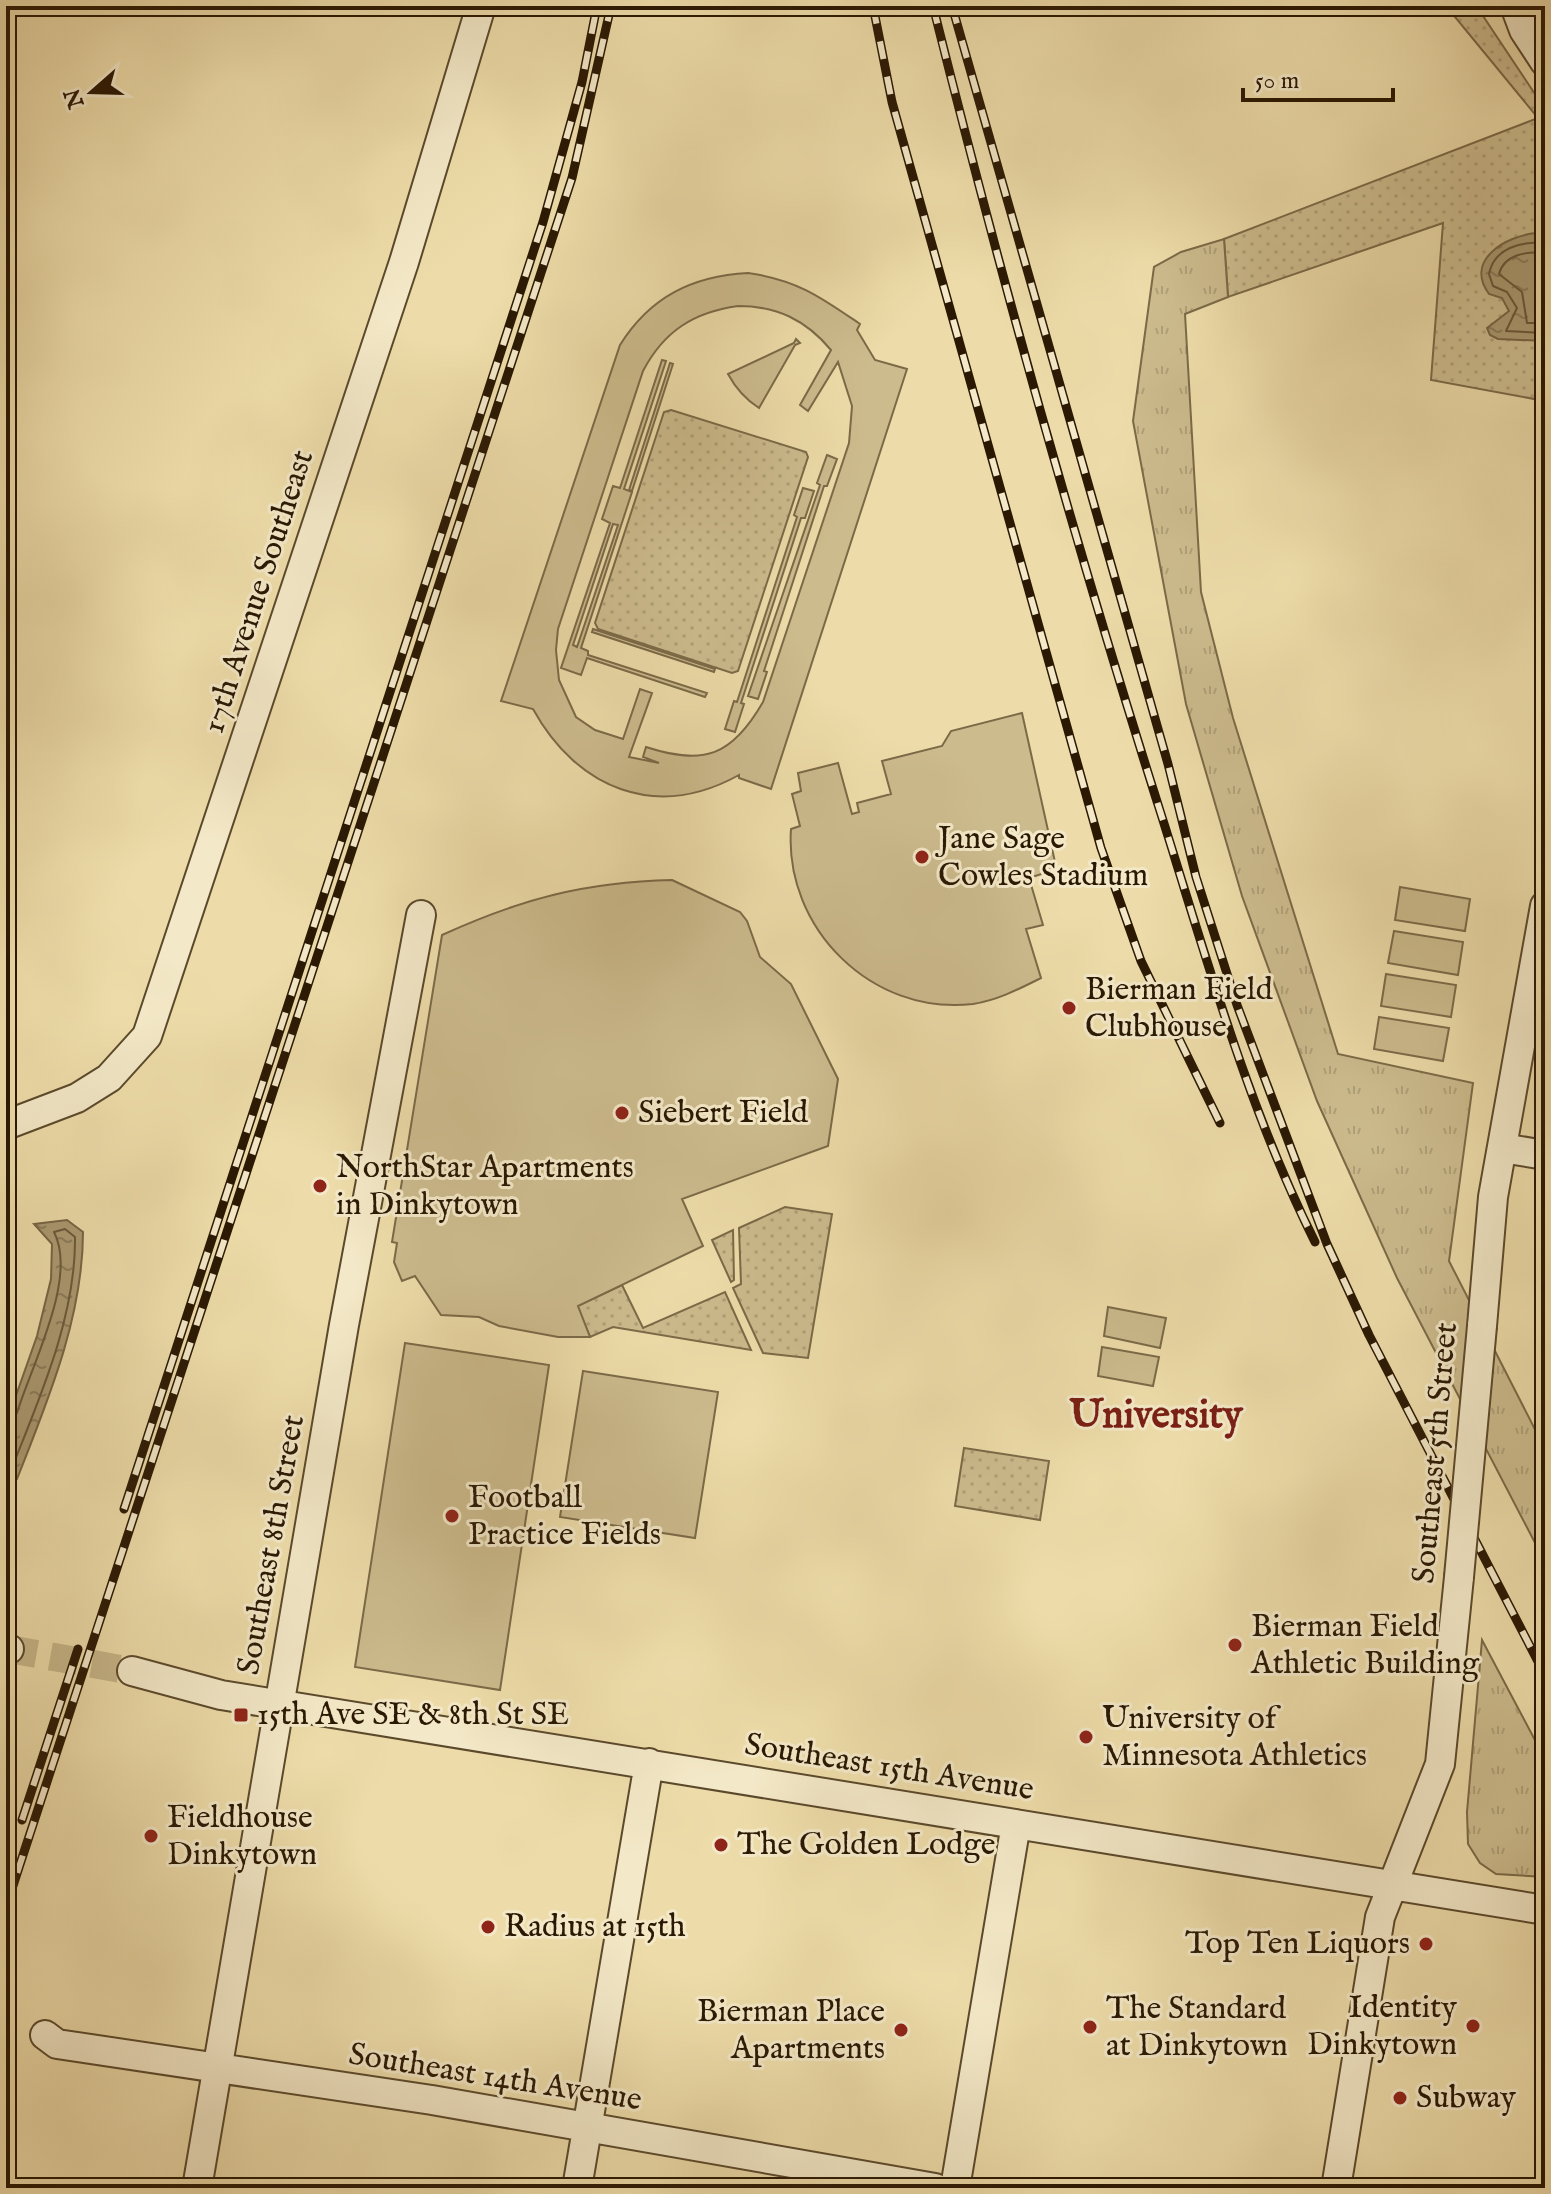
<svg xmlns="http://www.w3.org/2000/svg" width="1551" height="2194" font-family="'IM FELL English',serif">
	<defs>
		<pattern id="grass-dots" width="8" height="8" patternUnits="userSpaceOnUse" patternTransform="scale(2)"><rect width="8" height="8" fill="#ccbb8d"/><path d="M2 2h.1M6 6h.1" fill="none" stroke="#afa078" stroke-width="1.8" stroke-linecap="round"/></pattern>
		<pattern id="park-tufts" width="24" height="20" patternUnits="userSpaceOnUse" patternTransform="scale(2)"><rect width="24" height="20" fill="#ccbb8d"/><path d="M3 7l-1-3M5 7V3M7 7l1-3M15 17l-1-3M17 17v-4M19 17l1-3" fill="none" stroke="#afa078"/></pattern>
		<pattern id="water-ripples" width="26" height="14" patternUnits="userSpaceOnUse" patternTransform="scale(2)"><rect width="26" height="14" fill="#ab9971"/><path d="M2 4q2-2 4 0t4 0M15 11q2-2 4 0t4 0" fill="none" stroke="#8b7c5b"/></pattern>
	</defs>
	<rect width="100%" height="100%" fill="#eddca9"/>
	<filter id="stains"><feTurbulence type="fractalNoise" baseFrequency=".0025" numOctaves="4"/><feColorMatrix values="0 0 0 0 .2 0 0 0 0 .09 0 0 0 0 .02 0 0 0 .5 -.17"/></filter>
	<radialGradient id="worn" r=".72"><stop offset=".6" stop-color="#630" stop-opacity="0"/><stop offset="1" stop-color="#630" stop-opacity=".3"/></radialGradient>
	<path fill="url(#grass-dots)" stroke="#7b6a48" stroke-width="2" d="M1446,6H1474L1479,10L1545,109V401L1431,380L1443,223L1228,297L1224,239L1538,118Z
		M671,410L806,452L808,457L738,671L732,673L598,629L595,623L664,412Z
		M785,1207L832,1214L808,1358L763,1353L733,1288L741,1284L739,1228Z
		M733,1230L734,1280L731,1282L712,1240Z
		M622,1285L643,1328L725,1292L751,1350L613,1327L590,1337L577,1306Z
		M964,1448L1049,1461L1040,1520L955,1506Z"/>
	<path fill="url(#park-tufts)" stroke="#7b6a48" stroke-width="2" d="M1224,239L1228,297L1185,314L1201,592L1233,718L1338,1054L1473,1083L1449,1261L1545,1449V1562L1397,1278L1317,1101L1242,896L1186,704L1133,421L1154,267L1181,252Z
		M1482,1640L1545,1759V1877L1496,1874L1480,1863L1468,1844L1467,1812Z"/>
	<path fill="#ccbb8d" stroke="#7b6a48" stroke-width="2" fill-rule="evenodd" d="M748,273C798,280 822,298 860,324L857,330L875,360L907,369L771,789L739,778V775C656,821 577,789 533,709L501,701L620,345C650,297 692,276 748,273ZM738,306C777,306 806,320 831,350L800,405L808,411L838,362L852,406L849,443L763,702C732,756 704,766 646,747L643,757L659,763L629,757L652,693L640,689L623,739L595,730L576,717L559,680L556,650L558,629L643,371C664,331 694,312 738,306Z
		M796,339L800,343L795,345L759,408C745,399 736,389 728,374L794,343Z
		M662,360L666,361L624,489L632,492L581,648L588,651V655L707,693L705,697L587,658L581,675L561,668L610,523L602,519L613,486L620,488ZM613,524L618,525L577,647L573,645Z
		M670,363L673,364L632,491L629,490Z
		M827,455L837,459L827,486H824L764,671L767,672L758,699L748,696L820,485L817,483Z
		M803,488L814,491L805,518H801L741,703L744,704L735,732L725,729L734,701L737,702L797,517L794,515Z
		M593,629L715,669L714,672L592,632Z
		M1022,713L1055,862L1048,872L1029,878L1043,925L1026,929L1041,978C1019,989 998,1000 973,1004C872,1016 784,928 791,829L800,826L792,794L801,791L798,773L838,763L852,814L859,812L857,803L891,794L882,761L942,746L951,731Z
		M672,880L740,912L747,921L760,957L791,984L838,1079L828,1146L682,1199L703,1246L578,1306L590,1337H558L499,1326L479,1317L441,1315L415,1276L402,1281L394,1262L397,1243L392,1242L442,935C521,899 585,882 672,880Z
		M1400,887L1470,899L1465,931L1395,920Z
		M1394,931L1463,942L1458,975L1388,963Z
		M1386,974L1456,985L1451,1017L1381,1006Z
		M1379,1017L1449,1028L1443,1061L1374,1049Z
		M1108,1307L1166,1318L1160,1348L1104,1336Z
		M405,1343L549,1365L500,1690L355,1667Z
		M1102,1347L1159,1357L1153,1386L1098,1376Z
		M583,1371L718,1392L695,1538L560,1517Z"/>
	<path fill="url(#water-ripples)" stroke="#776545" stroke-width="2" d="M1536,233L1545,235V341L1498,339L1490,335L1487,328L1509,311L1502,298L1489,294C1464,260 1506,236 1536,233Z
		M67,1220L83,1232C83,1317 48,1400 17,1479L6,1481V1424L37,1336L51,1279L52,1244L34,1224Z"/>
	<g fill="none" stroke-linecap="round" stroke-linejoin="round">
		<path stroke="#6a583a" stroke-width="2" d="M1545,243C1521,241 1494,248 1489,274L1493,286L1507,292L1517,308L1506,331L1545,333
			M1545,253C1528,251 1504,254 1499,274L1522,292L1527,323H1545
			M6,1419L17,1413C31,1366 78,1278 54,1232L65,1229L75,1237C76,1316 40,1397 11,1470L6,1473"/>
		<path stroke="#c6b588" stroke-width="28" stroke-dasharray="28 14" stroke-linecap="butt" d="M9,1649L132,1671"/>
		<defs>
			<path id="minor" d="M1515,6L1524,30L1545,62
				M6,1125L77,1098L109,1078L147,1036L404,262L481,6
				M1502,1148L1545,1155
				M1482,1326L1493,1197L1545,906
				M6,1649H9
				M132,1671L221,1695L1545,1910
				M45,2035L57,2044L432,2100L935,2188
				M197,2188L344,1325L421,915
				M577,2188L649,1763
				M955,2188L1016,1824
				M1336,2188L1380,1917L1440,1764L1459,1577"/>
		</defs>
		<use href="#minor" stroke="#5b492c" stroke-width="32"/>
		<use href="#minor" stroke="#f3e8c7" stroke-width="28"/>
		<defs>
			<path id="rail" d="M873,6L892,102L1101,848L1141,961L1220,1123
				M933,6C1001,278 1076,547 1161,814C1207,959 1247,1106 1315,1242
				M952,6L1168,764L1196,877L1237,1005L1327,1244L1369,1335L1545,1675
				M124,1509L543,222L582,82L597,6
				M22,1820L78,1649
				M6,1907L572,178L611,6"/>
		</defs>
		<use href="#rail" stroke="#2a1803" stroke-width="9"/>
		<use href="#rail" stroke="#f3e8c7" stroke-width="6" stroke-dasharray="18" stroke-linecap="butt"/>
		<defs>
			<path id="minor-bridge" d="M1459,1577L1482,1326"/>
		</defs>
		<use href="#minor-bridge" stroke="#5b492c" stroke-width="32" stroke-linecap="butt"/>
		<use href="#minor-bridge" stroke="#f3e8c7" stroke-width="28"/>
	</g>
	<g fill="#8f2418" stroke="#f3e8c7" stroke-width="3">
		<circle cx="922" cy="857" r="8"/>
		<circle cx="1069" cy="1008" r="8"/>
		<circle cx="622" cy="1113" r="8"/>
		<circle cx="320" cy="1186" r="8"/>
		<circle cx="452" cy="1516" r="8"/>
		<circle cx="1235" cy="1645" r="8"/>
		<rect x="233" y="1707" width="16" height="16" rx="4"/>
		<circle cx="1086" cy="1737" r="8"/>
		<circle cx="151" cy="1836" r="8"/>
		<circle cx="721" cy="1845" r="8"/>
		<circle cx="488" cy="1927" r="8"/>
		<circle cx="1426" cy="1944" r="8"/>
		<circle cx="1473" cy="2026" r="8"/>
		<circle cx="1090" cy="2027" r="8"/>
		<circle cx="901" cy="2030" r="8"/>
		<circle cx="1400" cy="2098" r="8"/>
	</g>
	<g text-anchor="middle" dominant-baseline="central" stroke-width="6" stroke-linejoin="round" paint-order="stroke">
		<g font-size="32" fill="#2a1803" stroke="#f3e8c7">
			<text transform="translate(259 592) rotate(-72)">17th Avenue Southeast</text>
			<text transform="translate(1436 1453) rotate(-85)">Southeast 5th Street</text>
			<text transform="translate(272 1545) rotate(-80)">Southeast 8th Street</text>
			<text transform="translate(889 1768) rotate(9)">Southeast 15th Avenue</text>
			<text transform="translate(495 2078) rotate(9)">Southeast 14th Avenue</text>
		</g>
		<g font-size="32" fill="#2a1803" stroke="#f3e8c7" text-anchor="start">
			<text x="938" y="839">Jane Sage<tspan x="938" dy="37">Cowles Stadium</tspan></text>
			<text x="1085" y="990">Bierman Field<tspan x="1085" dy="37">Clubhouse</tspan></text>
			<text x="638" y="1113">Siebert Field</text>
			<text x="336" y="1168">NorthStar Apartments<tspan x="336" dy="37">in Dinkytown</tspan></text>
			<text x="468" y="1498">Football<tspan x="468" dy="37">Practice Fields</tspan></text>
			<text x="1251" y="1627">Bierman Field<tspan x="1251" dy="37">Athletic Building</tspan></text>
			<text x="257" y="1715">15th Ave SE &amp; 8th St SE</text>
			<text x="1102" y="1719">University of<tspan x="1102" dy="37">Minnesota Athletics</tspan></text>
			<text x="167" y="1818">Fieldhouse<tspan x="167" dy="37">Dinkytown</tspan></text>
			<text x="737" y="1845">The Golden Lodge</text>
			<text x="504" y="1927">Radius at 15th</text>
			<text x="1410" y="1944" text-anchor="end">Top Ten Liquors</text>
			<text x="1457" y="2008" text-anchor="end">Identity<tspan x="1457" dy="37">Dinkytown</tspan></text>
			<text x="1106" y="2009">The Standard<tspan x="1106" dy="37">at Dinkytown</tspan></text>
			<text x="885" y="2012" text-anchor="end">Bierman Place<tspan x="885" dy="37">Apartments</tspan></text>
			<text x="1416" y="2098">Subway</text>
		</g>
		<g font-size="40" font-weight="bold" fill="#7a1f14" stroke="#f3e8c7">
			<text x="1156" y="1416">University</text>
		</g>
	</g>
	<rect width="1551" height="2194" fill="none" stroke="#eddca9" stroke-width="32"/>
	<rect x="8" y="8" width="1535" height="2178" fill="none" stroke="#2a1803" stroke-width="4"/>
	<rect x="16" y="16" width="1519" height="2162" fill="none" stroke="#2a1803" stroke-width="2"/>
	<g transform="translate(92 92) rotate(250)" stroke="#f3e8c7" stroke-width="6" paint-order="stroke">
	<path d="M0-6L14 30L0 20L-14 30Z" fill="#2a1803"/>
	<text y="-12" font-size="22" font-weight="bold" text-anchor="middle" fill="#2a1803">N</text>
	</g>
	<path d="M1243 88v12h150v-12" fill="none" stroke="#2a1803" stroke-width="4"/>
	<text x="1255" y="88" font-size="24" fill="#2a1803" stroke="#f3e8c7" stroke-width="6" paint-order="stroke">50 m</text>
	<rect width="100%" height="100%" filter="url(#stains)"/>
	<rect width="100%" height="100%" fill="url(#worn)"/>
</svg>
